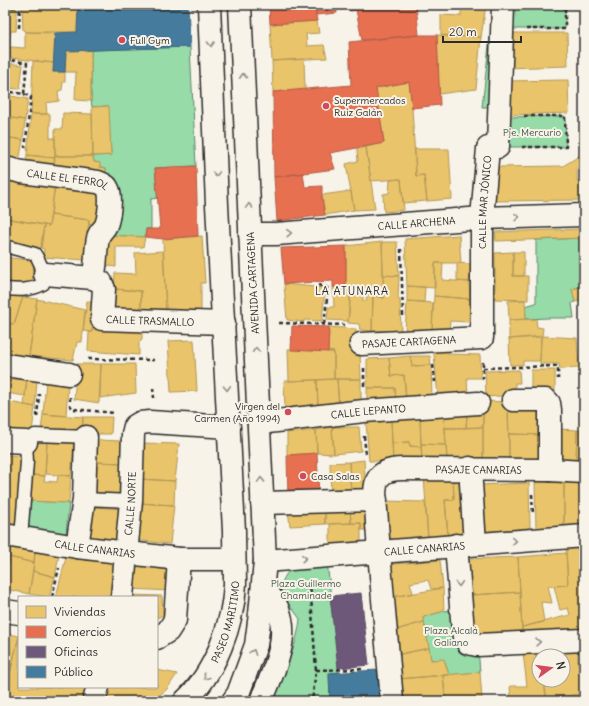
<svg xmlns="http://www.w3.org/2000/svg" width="589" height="706" font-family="Delius,sans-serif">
	<rect width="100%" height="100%" fill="#f7f3e8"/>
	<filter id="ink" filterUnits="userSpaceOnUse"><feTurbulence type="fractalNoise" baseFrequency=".025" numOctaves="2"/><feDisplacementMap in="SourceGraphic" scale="8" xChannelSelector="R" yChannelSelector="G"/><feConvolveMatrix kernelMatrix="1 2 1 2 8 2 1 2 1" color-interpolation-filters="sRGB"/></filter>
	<g filter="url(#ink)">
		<path fill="#96dba8" stroke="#60836a" d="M503,5H565V29H502Z
			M490,36H495L494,107H482Z
			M190,47L196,166L155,168L158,198L151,199V229H146L145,237L104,235L114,224L116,178L105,177L106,168L100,167L99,163L94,162L93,156L111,155L108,106L92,107L91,101V50Z
			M565,116L566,147H498L499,117Z
			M584,238V286L572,289L575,302L572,303L574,318H548L526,319L525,306L536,303V240Z
			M31,501L69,503L66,534L28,530Z
			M327,561L339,672L329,673L330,701H344H272C282,679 298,643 300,619C286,598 271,594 290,569Z
			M472,607C474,629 479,650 480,672L449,675L444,660H431L423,617L444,611Z"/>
		<path fill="#e9c46a" stroke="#b09657" d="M22,5H78L77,32H25V30H23Z
			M461,5H486L481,37L441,36V15L461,16Z
			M5,8L17,9L16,31H11L10,37L5,36Z
			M317,21L319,33L306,34L307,46L324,45L327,58L272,61L270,24Z
			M25,32L55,33L54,63L10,58V47L25,48Z
			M504,33H567L568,66L505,68Z
			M437,35L481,37L476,89L439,94Z
			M5,36L10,37V58H5Z
			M91,50V101L75,100L76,72H65L66,51Z
			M304,59L305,90L273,92L272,61Z
			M33,61L54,63L53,72H65V82H63L62,90L58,91L59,101L46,103L47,114H31Z
			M5,63L23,65L20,89L5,88Z
			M568,80L569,113L504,115V81Z
			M409,82L412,108L416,176L424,175L427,201L403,203L401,179L371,181L366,147L384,143L376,88Z
			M5,95L28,99L25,120L5,117Z
			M109,106L111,155L93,156L92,107Z
			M63,113L92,114L93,156H55V129H62Z
			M31,114H50V138H55V158L27,155Z
			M5,117L25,120L23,140L5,137Z
			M5,137L23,140L18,167L5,164Z
			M366,147L375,209L354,210L346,164L358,161L357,149Z
			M415,149H449L452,199L427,201L424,175L416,176Z
			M584,153L583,168H577V181H584V200L495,201L496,167L563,166Z
			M27,155L55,158L53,170L25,167Z
			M55,156H93L94,162L100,163V167L106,168L105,177L116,178V183L53,170Z
			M11,178L55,185L49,226L5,218V196H7Z
			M401,179L404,210L384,212L383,194L389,193L390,180Z
			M5,182H9L7,196H5Z
			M55,185L104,192L102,225H89V220L51,215Z
			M351,191L354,210L325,215L322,195Z
			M51,215L89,220L85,260L43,257L44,249L41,248L44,225L49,226Z
			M6,218L44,225L41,248L5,240Z
			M584,229V238L496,241L495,232Z
			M104,235L145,237L143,247H116V267L102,265Z
			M459,235L461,263H435V288L407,286L405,239Z
			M202,236L205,283H201V311H166L163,239Z
			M382,242L384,298L346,288V246Z
			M382,242H397L399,276L383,275Z
			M163,251L166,311L141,312V291L114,289L115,273L136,274L135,253Z
			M513,252V276H528V300L495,299V253Z
			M513,252H524V276H513Z
			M5,257L34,261L32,285L5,282Z
			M435,263H443L442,280L469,282L470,299L434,296Z
			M457,263L471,264L469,282L457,281Z
			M383,275L399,276L398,299L400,300L401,331H372L373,295L384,298Z
			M284,284L325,288L322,321L304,320V322L287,320Z
			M407,286L425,287L424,302L407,301Z
			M584,286V300L575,302L572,289Z
			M333,287L351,289L348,321L327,320L328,307H334Z
			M114,289L141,291V312L113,311Z
			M351,289L363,293V301H366L367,294L373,295L372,331L360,330L359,324L348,323Z
			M5,295L23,297L14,324L5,323Z
			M434,296L470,299L469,322L450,321L449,331L432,330Z
			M23,297L37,299L29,356L5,354V323L14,324Z
			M37,299L85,310L82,342H77L73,360L29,356Z
			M525,300L526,319L509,320L508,301Z
			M87,301L95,302L92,332L83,331Z
			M407,301L433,303L432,330L405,332Z
			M536,319L537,327L543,328L542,336L509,339V320Z
			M93,325L142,328V339L139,342V355L88,351L89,332H92Z
			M329,327L356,329V353H360L361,379H334V352H328Z
			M542,336L577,338L579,368L560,369L559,364H540L541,337Z
			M541,337L540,361H523V365H510L509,339Z
			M194,340L197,391L171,392L168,341Z
			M433,344L449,345L448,354L480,355L481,378H467L468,395L438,397Z
			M288,349L334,352V379L289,381Z
			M410,356L412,366L431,365L432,398L406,400L404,375L391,376L389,358Z
			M410,356H430L431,365L412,366Z
			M389,358L391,376L404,375L406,400L396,401L395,388H367V359Z
			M77,364H101L99,403L74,399Z
			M101,364H135L136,393L100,398Z
			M519,370L520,383H515V395L486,397L485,371Z
			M531,370H555V395L531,389Z
			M5,375L27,379L25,396L6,393L5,401Z
			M27,379L37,380L35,407L24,405Z
			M337,379H361V406L339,407Z
			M337,379L339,407L318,408L317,380Z
			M317,380L318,408L285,410L284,381Z
			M46,381L68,384L66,416L43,414Z
			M367,388H395L396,401L367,402Z
			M5,401L35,407L32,432L5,430Z
			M483,401L508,402L509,459H483Z
			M508,410L547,411V435L509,434Z
			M43,414L83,417L82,434L41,431Z
			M483,414V427L466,428L467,415Z
			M467,415L466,428H445L444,417Z
			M83,417H112L111,434H82Z
			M420,417L421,447L410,446L409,442L392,443L391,419Z
			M420,417H444L446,445L421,444Z
			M391,419L393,461H369L366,422Z
			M332,427H359L361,451L334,454Z
			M332,427L334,454L317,453L316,430Z
			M483,427V459H447L445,428Z
			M558,429L577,430L576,463L557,462Z
			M316,430L317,453L287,455V433Z
			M577,430H584V463H576Z
			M509,434L547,435V464L509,459Z
			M96,440L123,441V463L95,462Z
			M33,441L47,442L45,476L32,475Z
			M47,442L74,443L71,476L45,474Z
			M409,442L410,446L421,447L422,460L393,461L392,443Z
			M140,443L179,444L175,481L139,479Z
			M421,444L446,445L447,459L422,460Z
			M5,455L23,456L17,529L5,528Z
			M364,460L366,495L351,492L349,462Z
			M95,462L123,463L122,494L94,493Z
			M349,462L351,492L331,499L330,463Z
			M32,475L45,476L44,481L57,482L58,475L71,476L69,503L31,501Z
			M424,475L453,478L454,500H445L448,535H443V538H428Z
			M453,478H466L471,534L448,535L445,500H454Z
			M139,479L175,481L174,505L138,503Z
			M535,482L564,483V529L536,530Z
			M529,483L530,528L480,532L477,485Z
			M564,483H584V529H564Z
			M383,501L425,502L428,538L387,544Z
			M138,503L174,505L170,544L134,540Z
			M92,507L123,509L120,541L90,538Z
			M350,508H368L370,530H361V523H351Z
			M350,508L351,523L325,524V509Z
			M325,509V524L290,526L288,510Z
			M361,523V545L330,546V524Z
			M5,542L11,544L9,564H5Z
			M11,544L36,545L34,563L9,557Z
			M584,548V579H582L584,592V628L522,632V627L570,615L568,608L560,610L554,586L568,585L566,549Z
			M35,551L59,555L55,577L33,571Z
			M67,553L121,563L118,597H56Z
			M566,553L568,585L548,586L552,603L541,602L544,622L522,627L518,557Z
			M9,557L34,563L29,594L5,589V579Z
			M518,557L520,592L471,595L469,559Z
			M440,560L443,588L431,589L428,580L410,583L413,593L387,598L383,565Z
			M133,565L171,568L169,591L131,589Z
			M33,571L55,577L49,597L29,594Z
			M443,588L444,611L423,617L424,622L392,631L387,598Z
			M520,592L522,632L475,636L471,595Z
			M129,595L162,596L163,615L157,618V597H129Z
			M424,622L429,648L396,655L392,631Z
			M5,633L19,636L12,664L5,662Z
			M19,636V687H90L87,701H5V695Z
			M429,648L431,660L444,659L449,675L398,679L396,655Z
			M578,648V665L584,664V694L546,698L544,680H563V656H541L540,652Z
			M540,652L541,656H539V680H544L547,701H511L510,686H527L523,653Z
			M5,662L12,664L5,695Z
			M157,670L177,674L167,689L153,701H101L105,687H157Z
			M480,672L482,699L476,701H446L443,675Z
			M443,675L445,699L398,701V679Z
			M584,694V701H547L546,698Z"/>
		<path fill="#e76f51" stroke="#af5b46" d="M269,5H302V10L315,9L317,21L270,24Z
			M315,5H336L337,13L316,15Z
			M345,5H355L356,10L350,11L349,7H345Z
			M355,5H416L419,35L362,40Z
			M419,35H437L440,105L412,108L409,82L376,88L384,143L330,153L335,169L274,177L273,92L351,85L349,42Z
			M196,166L198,236L163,239L145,237L146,229H160L155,168Z
			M303,173L305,187L322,186V199L325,215L277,221L274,177Z
			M346,246V288L333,287V281L284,284L281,248Z
			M292,326L329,327L328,352L291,350Z
			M317,453L319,497L288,500L287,455Z"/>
		<path fill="#6d597a" stroke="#594b62" d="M361,593L369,665L338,668L330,596Z"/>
		<path fill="#457b9d" stroke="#3d637b" d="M78,5H188L190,47L66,51L65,72H53L55,33L77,32Z
			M378,670L380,701H330L329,673Z"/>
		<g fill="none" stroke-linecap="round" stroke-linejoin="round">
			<defs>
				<path id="lane" d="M5,246L35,254L38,259L45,274L43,284C30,291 19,290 5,289
					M84,499L131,501
					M21,538L27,462L26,442L35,435L90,437"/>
				<g id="street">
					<path id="s1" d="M5,168L22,172L98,182C102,184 106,184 108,189C112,195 109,218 106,225C104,230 99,232 98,238C95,252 97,263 93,278"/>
					<path id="s2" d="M250,234H276L482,218L584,215"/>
					<path id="s3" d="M45,274L93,278L101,282L104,289L102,319L224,323"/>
					<path id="s4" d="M361,344L482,338V218L488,148L498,147L503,5"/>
					<path d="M5,365L69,374"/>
					<path d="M513,400H546L549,403L550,410V470"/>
					<path id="s5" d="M259,423L364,411L478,403"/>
					<path d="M5,441L26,442"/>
					<path d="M470,468L475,544"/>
					<path d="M262,503L376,500"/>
					<path id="s6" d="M5,535L77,547L179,559H234"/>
					<path d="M456,545L463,631L464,637L468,643L477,645L584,640"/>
					<path d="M77,547L84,499L86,437"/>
					<path id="s7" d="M265,561L584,536"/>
					<path id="s8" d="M122,597L131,501L133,434L135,426L140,423L150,422L229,427"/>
					<path d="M5,611L19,613"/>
					<path d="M157,638L168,631L175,620L179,559"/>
					<path d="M94,701L98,687"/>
					<path d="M261,701C276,665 299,621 263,589"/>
					<path id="s9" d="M392,701C387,642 381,583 377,524C377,512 372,489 378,479C383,470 394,469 403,469L550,470L584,472"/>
				</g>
				<g id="secondary">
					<path id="s10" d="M185,701C215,673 233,625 235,584C235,567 234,549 234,531L217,205L209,5"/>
					<path d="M233,701L238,694L256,645L260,614L265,561L240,5"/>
				</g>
			</defs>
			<use href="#lane" stroke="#2b2b2b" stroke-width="15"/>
			<use href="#street" stroke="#2b2b2b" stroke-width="25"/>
			<use href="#secondary" stroke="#2b2b2b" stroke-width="25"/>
			<path stroke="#2b2b2b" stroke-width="2.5" stroke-dasharray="4 3" stroke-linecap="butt" d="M5,7H20
				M19,28L20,5
				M526,29H565V5
				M5,59L27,63L24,94L5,91
				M24,94L31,97L25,148
				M522,147H566L565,116H522
				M401,249L403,318
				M318,285L326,287L328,289L324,325
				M279,323L344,325
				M88,359L154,360
				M483,362V379
				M433,365L435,382
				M364,368V387
				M483,368L556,366L558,368V379
				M153,388L154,398
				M70,397V405L73,409L115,413
				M37,417L39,394
				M364,436L366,456
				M532,494L533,515
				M310,582L316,670L312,701
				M52,597L59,568
				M316,670L364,669"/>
			<use href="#lane" stroke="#f7f3e8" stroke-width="12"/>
			<use href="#street" stroke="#f7f3e8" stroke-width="22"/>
			<use href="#secondary" stroke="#f7f3e8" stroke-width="22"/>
		</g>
		<defs><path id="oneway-chevron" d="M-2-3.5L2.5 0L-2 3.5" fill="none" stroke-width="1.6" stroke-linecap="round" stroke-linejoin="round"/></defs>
		<g stroke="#918f8a">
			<use href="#oneway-chevron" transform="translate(211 44) rotate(88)"/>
			<use href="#oneway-chevron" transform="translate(243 76) rotate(-93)"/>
			<use href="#oneway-chevron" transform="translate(216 174) rotate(88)"/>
			<use href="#oneway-chevron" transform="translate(249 206) rotate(-92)"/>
			<use href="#oneway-chevron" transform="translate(517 217) rotate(-2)"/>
			<use href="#oneway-chevron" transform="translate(289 233) rotate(-4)"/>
			<use href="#oneway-chevron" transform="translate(256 350) rotate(-93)"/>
			<use href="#oneway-chevron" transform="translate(227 388) rotate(87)"/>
			<use href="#oneway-chevron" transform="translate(261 480) rotate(-92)"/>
			<use href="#oneway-chevron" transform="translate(514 541) rotate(-4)"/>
			<use href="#oneway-chevron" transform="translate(304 558) rotate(-4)"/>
			<use href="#oneway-chevron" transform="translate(459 584) rotate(86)"/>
			<use href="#oneway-chevron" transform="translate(538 642) rotate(-3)"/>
			<use href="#oneway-chevron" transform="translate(253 652) rotate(-70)"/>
			<use href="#oneway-chevron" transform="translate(206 677) rotate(127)"/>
		</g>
	</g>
	<g fill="#d1495b" stroke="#f7f3e8" stroke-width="1.5">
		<circle cx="122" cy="40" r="4"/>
		<circle cx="326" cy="106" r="4"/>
		<circle cx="288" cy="412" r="4"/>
		<circle cx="303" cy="476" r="4"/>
	</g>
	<g text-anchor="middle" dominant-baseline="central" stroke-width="4" stroke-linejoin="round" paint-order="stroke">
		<g font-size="10" fill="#2b2b2b" stroke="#f7f3e8" text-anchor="start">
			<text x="130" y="40">Full Gym</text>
			<text x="334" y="100">Supermercados<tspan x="334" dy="12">Ruiz Galán</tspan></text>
			<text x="280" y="406" text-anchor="end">Virgen del<tspan x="280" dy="12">Carmen (Año 1994)</tspan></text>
			<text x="311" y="476">Casa Salas</text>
		</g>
		<g font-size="10" fill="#46574a" stroke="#f7f3e8">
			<text x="532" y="132">Pje. Mercurio</text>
			<text x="306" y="583">Plaza Guillermo<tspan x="306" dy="12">Chaminade</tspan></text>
			<text x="451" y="630">Plaza Alcalá<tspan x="451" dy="12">Galiano</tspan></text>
		</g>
		<g font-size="10" fill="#2b2b2b" stroke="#f7f3e8">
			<text stroke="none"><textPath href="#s1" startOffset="64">CALLE EL FERROL</textPath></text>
			<text stroke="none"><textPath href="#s4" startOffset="257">CALLE MAR JÓNICO</textPath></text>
			<text stroke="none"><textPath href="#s2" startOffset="167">CALLE ARCHENA</textPath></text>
			<text transform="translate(253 283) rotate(-93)">AVENIDA CARTAGENA</text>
			<text stroke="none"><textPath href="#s3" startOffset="143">CALLE TRASMALLO</textPath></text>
			<text stroke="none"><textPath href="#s4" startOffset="48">PASAJE CARTAGENA</textPath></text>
			<text stroke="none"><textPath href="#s5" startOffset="110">CALLE LEPANTO</textPath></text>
			<text stroke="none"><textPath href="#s9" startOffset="327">PASAJE CANARIAS</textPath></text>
			<text stroke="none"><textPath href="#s8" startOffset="94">CALLE NORTE</textPath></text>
			<text stroke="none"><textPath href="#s6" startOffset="91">CALLE CANARIAS</textPath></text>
			<text stroke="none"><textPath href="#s7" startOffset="160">CALLE CANARIAS</textPath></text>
			<text stroke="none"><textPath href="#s10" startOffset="91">PASEO MARITIMO</textPath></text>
		</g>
		<g font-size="11" letter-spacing="1" fill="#2b2b2b" stroke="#f7f3e8">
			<text x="352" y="291">LA ATUNARA</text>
		</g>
	</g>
	<rect width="589" height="706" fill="none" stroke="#f7f3e8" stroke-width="20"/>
	<rect x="10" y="10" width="569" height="686" fill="none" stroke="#2b2b2b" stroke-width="1.5" filter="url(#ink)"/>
	<rect x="18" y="596" width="140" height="92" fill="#f7f3e8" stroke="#a5a39c"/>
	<rect x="26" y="606" width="20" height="12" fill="#e9c46a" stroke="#a5a39c"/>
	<text x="54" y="616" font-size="12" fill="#2b2b2b">Viviendas</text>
	<rect x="26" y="626" width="20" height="12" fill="#e76f51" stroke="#a5a39c"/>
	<text x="54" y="636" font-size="12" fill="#2b2b2b">Comercios</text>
	<rect x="26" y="646" width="20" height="12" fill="#6d597a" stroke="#a5a39c"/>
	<text x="54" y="656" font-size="12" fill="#2b2b2b">Oficinas</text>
	<rect x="26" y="666" width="20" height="12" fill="#457b9d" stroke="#a5a39c"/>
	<text x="54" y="676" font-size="12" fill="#2b2b2b">Público</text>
	<g transform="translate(551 668) rotate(76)"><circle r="19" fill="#f7f3e8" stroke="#a5a39c"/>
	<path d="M0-3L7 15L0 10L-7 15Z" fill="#d1495b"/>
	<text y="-6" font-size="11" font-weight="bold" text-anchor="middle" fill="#2b2b2b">N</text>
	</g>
	<path d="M443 36v6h78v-6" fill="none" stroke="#2b2b2b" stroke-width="2"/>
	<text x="449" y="36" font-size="12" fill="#2b2b2b" stroke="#f7f3e8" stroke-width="3" paint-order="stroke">20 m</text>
</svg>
